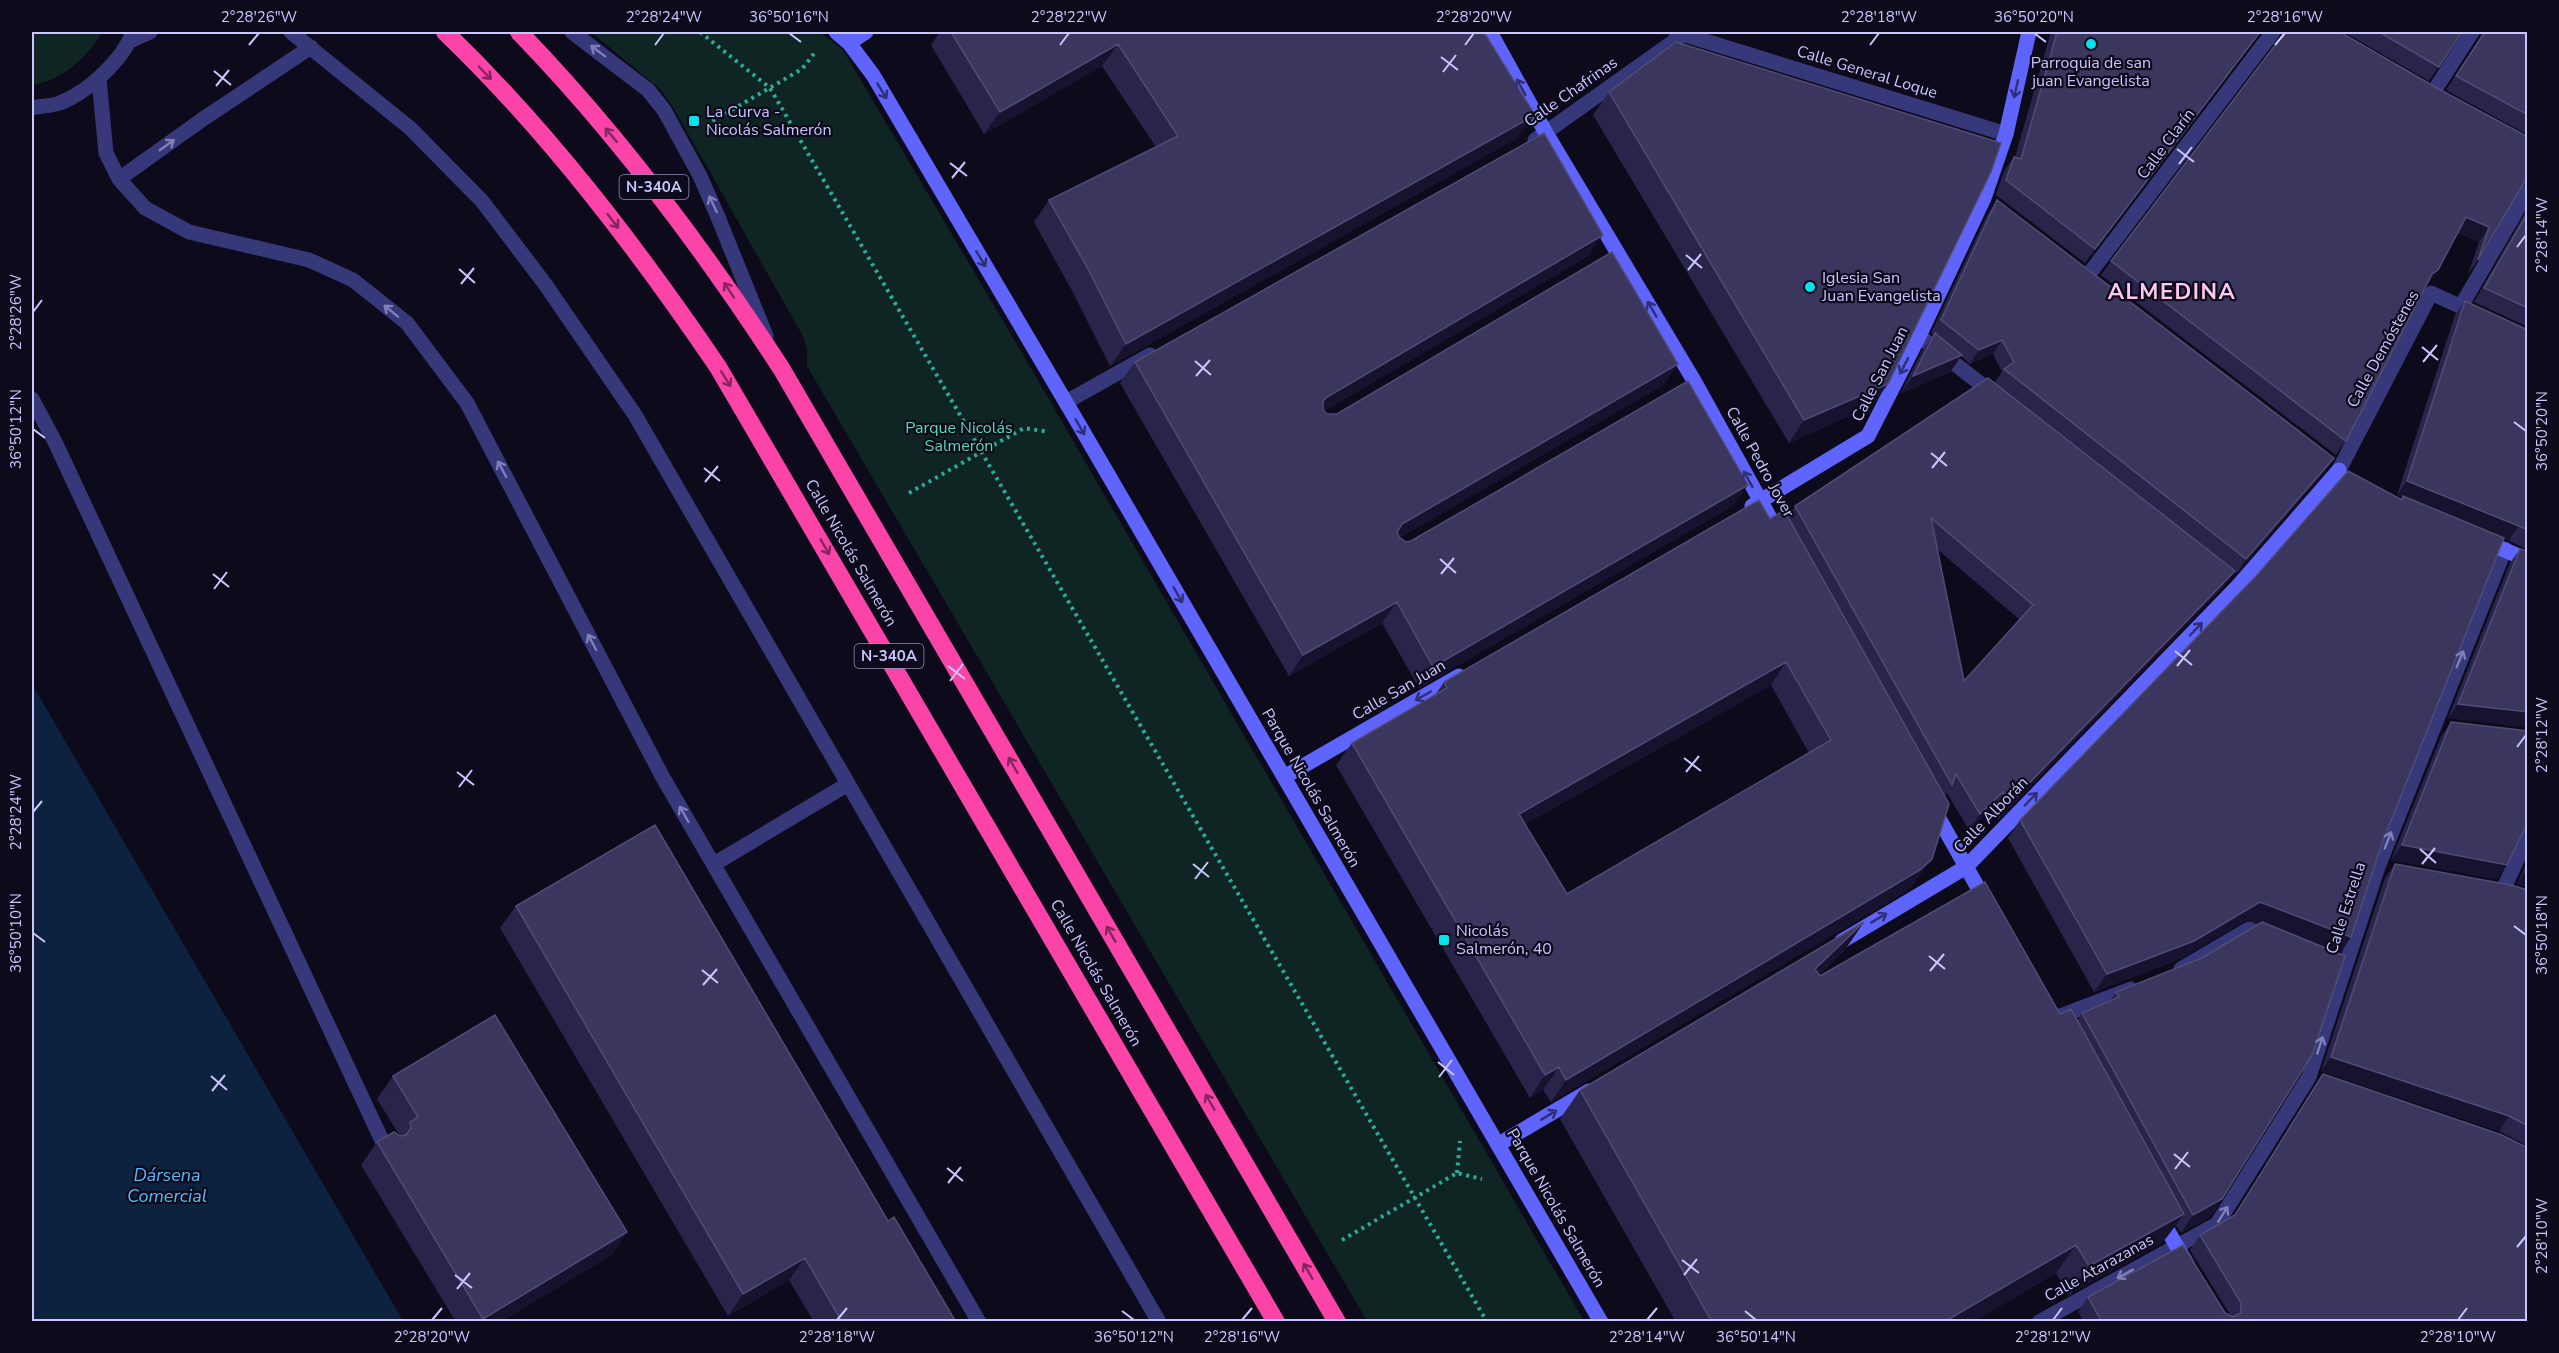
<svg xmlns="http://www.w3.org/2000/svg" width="2559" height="1353" font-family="'Nunito Sans',sans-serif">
	<rect width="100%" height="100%" fill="#0d0b1b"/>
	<path fill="#0e2523" d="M32,32H103C83,61 67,76 32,86Z
		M591,32H820L843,50L1029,365L1584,1321H1367L807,366V348L803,336L673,107L661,90Z"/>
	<path fill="#0c223e" d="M32,684L403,1321H32Z"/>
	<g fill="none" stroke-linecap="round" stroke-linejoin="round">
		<path stroke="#2eaa9b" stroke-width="4" stroke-dasharray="3 4.5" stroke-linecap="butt" d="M700,32L770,88L1487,1322
			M706,125L802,69L816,51
			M909,493L1024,428L1049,432
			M1457,1173L1460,1141
			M1342,1240L1457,1173L1482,1179"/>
		<path stroke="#373879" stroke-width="15" d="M291,32L410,128L482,201L545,284L635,415L1159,1322
			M572,32L648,90L664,110L700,176L718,217L766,336
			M130,41L150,32
			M99,79L106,153L119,179L145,208L189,232L309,260L353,280L407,323L467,403L662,776L979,1322
			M32,108C40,106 51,106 60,103C88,92 123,60 133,32
			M119,179L203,119L311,47
			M32,399L55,442L386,1149
			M714,864L848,784"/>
		<path stroke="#373879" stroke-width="15" d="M1676,32L2006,134
			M2432,94L2472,32
			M1535,140L1684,34
			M2086,278L2273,32
			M2461,306L2528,191
			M1919,336L1995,395
			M1066,402L1150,355
			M2339,470L2431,293L2479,315
			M2503,890L2528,836
			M2181,969L2249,929L2267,936
			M2055,1018L2131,989
			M2039,1322L2217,1224L2309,1077L2378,867L2505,549"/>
		<path stroke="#5f64fc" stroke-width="15" d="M836,32L849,43L873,75L1081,428L1601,1322
			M1490,32L1546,133L1693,379L1780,536
			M849,43L866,32
			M1752,506L1868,436L1919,336L1984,198L2006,134L2029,32
			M2481,540L2528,560
			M1284,777L1459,676
			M1933,808L1986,902
			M1842,941L1966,867L2238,586L2339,470
			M1499,1144L1589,1091
			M2160,1217L2187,1264"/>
		<path stroke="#fc43a7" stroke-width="18" d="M445,32C549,132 637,248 718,367L1276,1322
			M519,32C618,134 703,248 781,368L1337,1322"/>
	</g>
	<path fill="#29244a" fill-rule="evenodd" d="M940,32H1484L1519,137L1110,366L1071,289L1034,222L1049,200L1156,147L1102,66L984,134L931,45Z
		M2051,32H2261L2085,263L1996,195L2004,171L2014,157H2015Z
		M2282,32H2340L2528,182L2522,184L2478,260L2468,274L2479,242L2458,233L2438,270L2427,285L2346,441L2336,455L2101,275L2282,36Z
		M2344,32H2462L2429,81Z
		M2481,32H2528V135L2446,90L2480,37Z
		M1609,92L1872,406L1789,443L1593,115Z
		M1997,200L2325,471L2237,573L1994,383L2002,372L1993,354L1970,364L1961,356L1950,372L1900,394L1922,351L1934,335L1931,333L1988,213Z
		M2528,208V327L2474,302Z
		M1588,256L1324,411L1327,414H1337L1678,364L1663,385L1399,538L1406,542L1734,505L1419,688L1382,623L1289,676L1120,383L1135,362Z
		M2465,301L2528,330V550L2504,538L2381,846L2340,954L2222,1199L2210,1217L2181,1233L2176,1225L2163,1242L2068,1295L2056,1273L1973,1322H1676L1560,1119L1580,1090L1864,922L1844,951L1819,975L1820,976L2060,1014L2077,1020L2082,1013L2110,1001L2116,992L2202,958L2259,924L2248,919L2182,958L2094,992L2008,838L2020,820L2401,499L2402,497L2397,495L2455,315Z
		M1988,378L2223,587L1998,820L1992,808L1969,830L1947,793L1944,797L1916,881L1905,892L1551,1102L1543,1090L1530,1098L1336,765L1352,743L1436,694L1444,682L1770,519L1788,517L1795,506ZM1937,549L2020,620L1964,681ZM1771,685L1809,753L1567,894L1525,824Z
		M2520,549L2528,727L2448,718L2510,563Z
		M2451,722L2528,827L2525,828L2497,879L2391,860L2441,737Z
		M2528,860V887L2517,884Z
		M2395,864L2528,890V1146L2499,1131L2321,1071L2385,878Z
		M516,906L888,1221L956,1322H814L789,1280L728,1316L500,928Z
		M2323,1074L2528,1322H2084L2078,1312L2088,1297L2225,1313L2231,1316L2190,1250L2200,1235L2234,1216L2313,1089Z
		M393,1076L627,1232L611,1255L500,1322H456L361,1165L377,1142L400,1136L377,1099Z"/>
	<path fill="#17132f" d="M2260,32H2261L2085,263L2095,249Z
		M1118,44L1102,66L984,134L1000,112Z
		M1535,115L1519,137L1110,366L1126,344Z
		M2528,175V182L2520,186Z
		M2466,217L2489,227L2479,242L2456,232Z
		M1603,235L1588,256L1312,418L1327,397Z
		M2438,270L2428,284L2422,289L2432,274Z
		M2002,340L1993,354L1970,364L1979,350Z
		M1962,355L1950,372L1900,394L1913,376Z
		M1678,364L1663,385L1387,545L1402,524Z
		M1888,384L1872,406L1789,443L1804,420Z
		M2334,458L2325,471L2237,573L2246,559Z
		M2407,481L2519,526L2509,540L2397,495Z
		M1748,485L1734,505L1419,688L1433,667Z
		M2235,571L2223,587L1998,820L2009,804Z
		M1397,602L1382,623L1289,676L1303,655Z
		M1786,662L1771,685L1503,836L1519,814Z
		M2458,704L2528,712V727L2448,718Z
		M2003,792L1992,808L1969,830L1980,814Z
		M2402,845L2507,865L2497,879L2391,860Z
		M1932,859L1916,881L1905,892L1551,1102L1566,1080Z
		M2527,869L2528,870V887L2517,884Z
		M2260,902L2351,937L2339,955L2248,919L2182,958L2094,992L2107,974Z
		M1864,922L1844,951L1795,998L1815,969Z
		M2331,1057L2509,1116L2499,1131L2321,1071Z
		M1559,1067L1543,1090L1530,1098L1545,1075Z
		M2222,1199L2210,1217L2181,1233L2193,1215Z
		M2184,1214L2163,1242L2068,1295L2089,1266Z
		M627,1232L611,1255L500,1322H481L483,1319Z
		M2076,1245L2056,1273L1973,1322H1944Z
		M805,1258L789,1280L728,1316L743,1294Z"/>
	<path fill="#3a365d" stroke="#514c76" stroke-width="1.5" fill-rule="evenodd" d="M951,32H1484L1535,115L1126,344L1087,267L1049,200L1178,136L1118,44L1000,112Z
		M2057,32H2260L2095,249L2006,180L2014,157L2021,159Z
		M2285,32H2340L2437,88L2528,137V176L2478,260L2489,227L2466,217L2438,270L2432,274L2346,441L2111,261Z
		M2379,32H2462L2439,67Z
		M2485,32H2528V115L2456,76Z
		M1676,42L2001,143L1991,172L1888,384L1804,420L1609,92Z
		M1544,133L1603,235L1327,397L1323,401V410L1327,414H1337L1612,252L1678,364L1402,524L1397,532L1399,537L1406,542L1411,541L1688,381L1748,485L1433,667L1397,602L1303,655L1135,362Z
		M1997,200L2334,458L2246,559L2004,369L2014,362L2002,340L1979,350L1941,320Z
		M2528,212V308L2484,288Z
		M2465,301L2528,330V530L2519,526L2407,481Z
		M1935,333L1962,355L1913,376Z
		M1988,378L2235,571L2009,804L2003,792L1980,814L1956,774L1952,785L1795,506ZM1931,518L2033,605L1964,681Z
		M2348,471L2402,500L2403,496L2504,538L2381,846L2351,937L2260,902L2194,941L2107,974L2020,820L2257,575Z
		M1759,500L1770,519L1784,510L1949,804L1932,859L1920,870L1566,1080L1559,1067L1545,1075L1352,743L1447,688L1444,682ZM1786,662L1831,740L1567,894L1519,814Z
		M2520,549L2528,551V712L2458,704Z
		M2451,722L2528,731V821L2507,865L2402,845Z
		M655,825L888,1221L894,1217L956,1322H842L805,1258L743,1294L516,906Z
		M2395,864L2511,885L2528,890V1126L2509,1116L2331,1057Z
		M1985,882L2060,1014L2071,1009L2184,1214L2089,1266L2076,1245L1944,1322H1712L1580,1090L1864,922L1815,969L1820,976Z
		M2262,922L2345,956L2312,1055L2222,1199L2193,1215L2082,1013L2119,997L2116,992L2202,958Z
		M495,1015L627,1232L483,1319L377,1142L394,1132L400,1136L406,1135L411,1128L410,1122L418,1117L393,1076Z
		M2323,1074L2502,1135L2528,1148V1322H2102L2088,1297L2183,1245L2225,1313L2233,1317L2241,1313V1303L2200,1235L2235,1215Z"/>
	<defs><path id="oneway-shaft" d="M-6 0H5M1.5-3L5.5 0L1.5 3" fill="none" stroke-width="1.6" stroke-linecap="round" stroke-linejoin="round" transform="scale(1.5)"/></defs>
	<g stroke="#807fbc">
		<use href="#oneway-shaft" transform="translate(598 51) rotate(-143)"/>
		<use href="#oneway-shaft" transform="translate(167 145) rotate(-36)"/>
		<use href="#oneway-shaft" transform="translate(713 204) rotate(-115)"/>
		<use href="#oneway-shaft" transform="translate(391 311) rotate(-141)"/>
		<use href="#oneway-shaft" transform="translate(502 469) rotate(-118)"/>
		<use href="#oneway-shaft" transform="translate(592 642) rotate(-118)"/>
		<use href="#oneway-shaft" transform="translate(2460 659) rotate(-68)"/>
		<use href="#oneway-shaft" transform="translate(684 814) rotate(-120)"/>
		<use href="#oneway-shaft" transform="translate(2388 840) rotate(-69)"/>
		<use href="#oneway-shaft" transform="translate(2320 1045) rotate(-72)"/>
		<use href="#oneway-shaft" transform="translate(2223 1214) rotate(-58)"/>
		<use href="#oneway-shaft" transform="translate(2125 1274) rotate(151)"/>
	</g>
	<g stroke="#842761">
		<use href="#oneway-shaft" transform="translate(485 73) rotate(46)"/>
		<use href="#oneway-shaft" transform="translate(611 135) rotate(-130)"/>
		<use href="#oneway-shaft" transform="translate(613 221) rotate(52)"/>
		<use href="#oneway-shaft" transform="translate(729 290) rotate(-123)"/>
		<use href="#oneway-shaft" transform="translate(726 379) rotate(58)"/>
		<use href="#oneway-shaft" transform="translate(825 547) rotate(60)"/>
		<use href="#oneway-shaft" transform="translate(1013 765) rotate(-120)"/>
		<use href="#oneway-shaft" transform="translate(1111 934) rotate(-120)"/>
		<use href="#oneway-shaft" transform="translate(1210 1102) rotate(-120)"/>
		<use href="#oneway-shaft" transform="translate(1308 1271) rotate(-120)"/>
	</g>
	<g stroke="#2e2f75">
		<use href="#oneway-shaft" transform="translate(1521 87) rotate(-119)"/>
		<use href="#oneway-shaft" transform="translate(2016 89) rotate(103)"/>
		<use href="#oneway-shaft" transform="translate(882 91) rotate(59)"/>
		<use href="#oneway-shaft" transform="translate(981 259) rotate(59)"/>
		<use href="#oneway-shaft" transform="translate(1652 309) rotate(-120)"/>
		<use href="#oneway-shaft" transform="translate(1904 366) rotate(117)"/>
		<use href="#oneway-shaft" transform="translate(1080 427) rotate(60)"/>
		<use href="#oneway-shaft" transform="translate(1748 479) rotate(-119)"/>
		<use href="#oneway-shaft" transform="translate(1178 595) rotate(60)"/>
		<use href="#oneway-shaft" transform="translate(2196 629) rotate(-46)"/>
		<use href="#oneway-shaft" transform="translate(1423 696) rotate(150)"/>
		<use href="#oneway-shaft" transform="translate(2031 799) rotate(-46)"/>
		<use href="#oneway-shaft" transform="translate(1879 918) rotate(-31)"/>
		<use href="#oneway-shaft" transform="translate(1549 1115) rotate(-31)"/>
	</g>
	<path fill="none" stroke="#c9c6fe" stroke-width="2" d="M789,33L801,42M2034,33L2046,42M249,45L259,33M655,45L664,33M1060,45L1069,33M1465,45L1474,33M1870,45L1879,33M2275,45L2285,33M1441,57L1458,70M214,71L231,85M1443,72L1456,55M216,86L229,70M2177,149L2194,162M950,163L967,176M2179,164L2192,147M952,178L965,162M2517,247L2526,235M1686,255L1702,268M459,269L475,283M1688,270L1701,254M461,284L474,268M33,312L42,300M2422,347L2438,360M1195,361L1211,375M2423,362L2437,345M1196,376L1210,360M2514,422L2526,431M33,429L45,438M1931,453L1947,466M704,468L720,481M1932,468L1945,452M705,482L718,466M1440,559L1456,573M213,574L229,587M1441,574L1454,558M214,589L227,572M2175,651L2192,665M948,666L965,679M2177,666L2190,650M950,681L963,664M2517,747L2526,735M1684,758L1701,771M457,772L474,785M1686,772L1699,756M459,787L472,770M33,812L42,801M2420,849L2436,863M1193,864L1209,877M2422,864L2435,848M1195,879L1208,862M2514,926L2526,935M33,933L45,942M1929,956L1945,969M702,970L718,983M1930,971L1944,954M703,985L717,969M1438,1062L1454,1075M211,1076L227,1090M1439,1077L1452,1060M212,1091L225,1075M2174,1154L2190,1167M947,1168L963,1181M2175,1169L2188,1152M948,1183L961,1167M2517,1247L2526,1236M1682,1260L1699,1273M455,1275L472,1288M1684,1275L1697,1259M457,1289L470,1273M1122,1311L1134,1320M1745,1311L1756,1320M432,1320L442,1308M837,1320L847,1308M1242,1320L1252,1308M1647,1320L1657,1308M2053,1320L2062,1308M2458,1320L2467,1308"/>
	<g fill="#04e3ec" stroke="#0d0b1b" stroke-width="2">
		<circle cx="2091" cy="44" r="6"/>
		<rect x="688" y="115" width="12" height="12" rx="3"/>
		<circle cx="1810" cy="287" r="6"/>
		<rect x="1438" y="934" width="12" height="12" rx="3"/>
	</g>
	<g text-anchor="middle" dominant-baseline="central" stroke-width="4.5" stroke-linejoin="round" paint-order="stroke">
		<g fill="#0d0b1b" stroke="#918eba" stroke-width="1.5">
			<rect x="619.5" y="175" width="69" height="24" rx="4.5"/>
			<rect x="854.5" y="644" width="69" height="24" rx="4.5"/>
		</g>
		<g font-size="15" font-weight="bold" fill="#c9c6fe">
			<text x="654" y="187">N-340A</text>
			<text x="889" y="656">N-340A</text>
		</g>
		<g font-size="16" fill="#c9c6fe" stroke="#0d0b1b" text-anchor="start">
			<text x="2091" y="63" text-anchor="middle">Parroquia de san<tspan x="2091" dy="18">juan Evangelista</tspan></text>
			<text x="706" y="112">La Curva -<tspan x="706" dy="18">Nicolás Salmerón</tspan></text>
			<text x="1822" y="278">Iglesia San<tspan x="1822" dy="18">Juan Evangelista</tspan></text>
			<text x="1456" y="931">Nicolás<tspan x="1456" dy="18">Salmerón, 40</tspan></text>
		</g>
		<g font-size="16" fill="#c9c6fe" stroke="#0d0b1b">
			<text transform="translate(1867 72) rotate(17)">Calle General Loque</text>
			<text transform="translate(1571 92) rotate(-35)">Calle Chafrinas</text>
			<text transform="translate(2166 144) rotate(-53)">Calle Clarín</text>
			<text transform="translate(2383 349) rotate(-61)">Calle Demóstenes</text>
			<text transform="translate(1880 374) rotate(-63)">Calle San Juan</text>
			<text transform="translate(1760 462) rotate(61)">Calle Pedro Jover</text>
			<text transform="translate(851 553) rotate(60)">Calle Nicolás Salmerón</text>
			<text transform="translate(1399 690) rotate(-30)">Calle San Juan</text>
			<text transform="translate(1311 788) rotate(60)">Parque Nicolás Salmerón</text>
			<text transform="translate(1991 815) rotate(-46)">Calle Alborán</text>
			<text transform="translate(2346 908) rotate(-72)">Calle Estrella</text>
			<text transform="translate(1096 973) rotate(60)">Calle Nicolás Salmerón</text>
			<text transform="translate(1556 1208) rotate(60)">Parque Nicolás Salmerón</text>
			<text transform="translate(2099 1268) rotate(-29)">Calle Atarazanas</text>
		</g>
		<g font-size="16" fill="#55dbb2" stroke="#0d0b1b">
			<text x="959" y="428">Parque Nicolás<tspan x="959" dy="18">Salmerón</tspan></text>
		</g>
		<g font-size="18" font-style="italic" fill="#56b9fc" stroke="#0d0b1b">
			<text x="167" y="1175">Dársena<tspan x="167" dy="21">Comercial</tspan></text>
		</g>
		<g font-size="22" font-weight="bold" letter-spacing="1.5" fill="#fec8ee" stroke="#0d0b1b">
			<text x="2172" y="292">ALMEDINA</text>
		</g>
	</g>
	<rect width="2559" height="1353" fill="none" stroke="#0d0b1b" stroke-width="66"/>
	<rect x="33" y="33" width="2493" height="1287" fill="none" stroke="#c9c6fe" stroke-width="2"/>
	<g font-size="15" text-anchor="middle" fill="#c9c6fe">
		<text x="259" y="22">2°28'26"W</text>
		<text x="664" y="22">2°28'24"W</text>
		<text x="789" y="22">36°50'16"N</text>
		<text x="1069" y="22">2°28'22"W</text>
		<text x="1474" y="22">2°28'20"W</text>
		<text x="1879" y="22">2°28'18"W</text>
		<text x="2034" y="22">36°50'20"N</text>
		<text x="2285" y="22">2°28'16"W</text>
		<text transform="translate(2542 235) rotate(-90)" y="5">2°28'14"W</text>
		<text transform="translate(16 312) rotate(-90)" y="5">2°28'26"W</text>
		<text transform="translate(16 429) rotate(-90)" y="5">36°50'12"N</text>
		<text transform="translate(2542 431) rotate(-90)" y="5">36°50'20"N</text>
		<text transform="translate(2542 735) rotate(-90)" y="5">2°28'12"W</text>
		<text transform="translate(16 812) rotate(-90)" y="5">2°28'24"W</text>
		<text transform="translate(16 933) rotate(-90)" y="5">36°50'10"N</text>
		<text transform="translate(2542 935) rotate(-90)" y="5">36°50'18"N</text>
		<text transform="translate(2542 1236) rotate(-90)" y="5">2°28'10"W</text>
		<text x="432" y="1342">2°28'20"W</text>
		<text x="837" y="1342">2°28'18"W</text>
		<text x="1134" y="1342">36°50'12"N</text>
		<text x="1242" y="1342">2°28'16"W</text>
		<text x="1647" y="1342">2°28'14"W</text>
		<text x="1756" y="1342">36°50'14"N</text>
		<text x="2053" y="1342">2°28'12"W</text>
		<text x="2458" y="1342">2°28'10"W</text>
	</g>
</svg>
